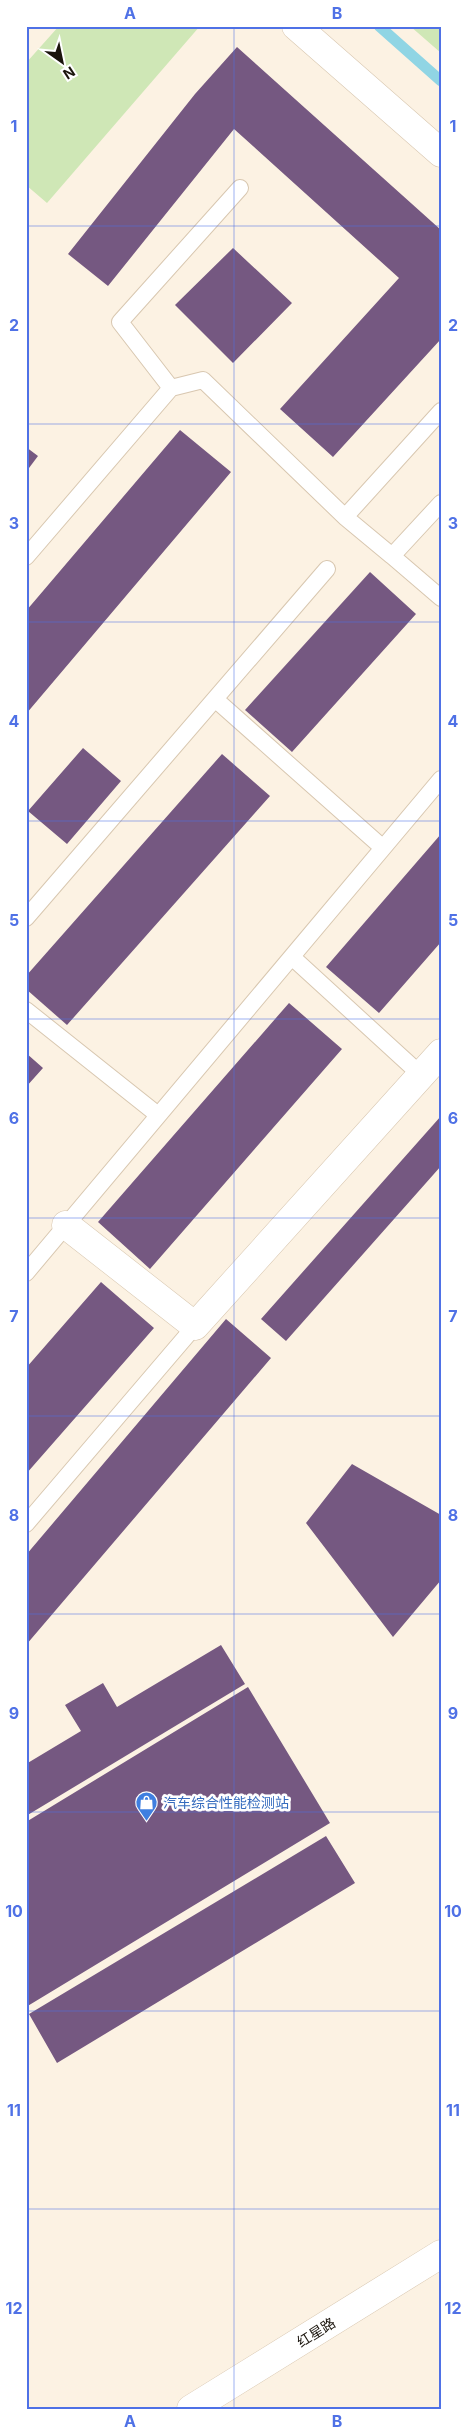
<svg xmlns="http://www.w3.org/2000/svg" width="467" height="2435" font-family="Inter,'Noto Sans SC',sans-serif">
	<rect width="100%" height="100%" fill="#fcf2e3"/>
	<path fill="#cfe7b6" d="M59,26H200L47,203L26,185V63Z
		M410,26H441V53Z"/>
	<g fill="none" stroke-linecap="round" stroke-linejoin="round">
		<path stroke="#90d5e4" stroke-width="11" d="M379,26L441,81"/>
	</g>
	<path fill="#755881" d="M237,47L441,230V339L333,457L280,409L399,278L234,129L108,286L68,254L195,94Z
		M233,248L292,303L233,363L175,305Z
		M180,430L231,472L26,714V611Z
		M26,447L38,456L26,472Z
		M370,572L416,614L292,752L245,710Z
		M83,748L121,781L67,844L28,811Z
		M222,754L270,796L67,1025L26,989V976Z
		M441,834V942L379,1013L326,967Z
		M289,1003L342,1049L150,1269L98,1222Z
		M26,1053L43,1068L26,1087Z
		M441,1116V1166L286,1341L261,1319Z
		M101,1282L154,1328L26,1474V1368Z
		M226,1319L271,1358L26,1645V1555Z
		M352,1464L441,1515V1580L393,1637L306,1523Z
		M221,1645L245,1684L26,1816V1764L81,1731L65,1705L103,1683L117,1707Z
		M248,1687L330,1823L26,2007V1822Z
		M326,1836L355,1883L57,2063L29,2014Z"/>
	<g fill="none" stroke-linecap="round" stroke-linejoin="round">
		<defs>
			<path id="service" d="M171,388L203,380L345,517
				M441,411L345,517L392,556L441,503
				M392,556L441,598
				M26,557L171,388L120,322L240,188
				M215,699L383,848
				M26,918L327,569
				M292,957L421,1075
				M26,1010L158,1115
				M26,1273L441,779
				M26,1524L195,1326"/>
			<path id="minor" d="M296,26L441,153
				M66,1225L195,1326L441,1053"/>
			<path id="trunk" d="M191,2409L441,2254"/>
		</defs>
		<use href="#service" stroke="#d8c7b0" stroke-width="18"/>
		<use href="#minor" stroke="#d8c7b0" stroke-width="29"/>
		<use href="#trunk" stroke="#d8c7b0" stroke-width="29"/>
		<use href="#service" stroke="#fff" stroke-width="16"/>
		<use href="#minor" stroke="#fff" stroke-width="28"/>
		<use href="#trunk" stroke="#fff" stroke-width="28"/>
	</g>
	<path fill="none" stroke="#4f71e6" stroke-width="1" stroke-opacity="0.55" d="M234,26V2409M26,226H441M26,424H441M26,622H441M26,821H441M26,1019H441M26,1218H441M26,1416H441M26,1614H441M26,1812H441M26,2011H441M26,2209H441"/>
	<defs>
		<symbol id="shop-pin" viewBox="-11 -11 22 30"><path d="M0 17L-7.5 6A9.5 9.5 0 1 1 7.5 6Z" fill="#3f7fe0" stroke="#fff"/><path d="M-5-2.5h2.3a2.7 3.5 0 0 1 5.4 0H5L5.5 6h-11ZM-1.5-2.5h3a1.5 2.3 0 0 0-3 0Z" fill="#fff"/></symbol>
	</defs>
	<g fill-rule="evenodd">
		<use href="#shop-pin" x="134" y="1790" width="25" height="34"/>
	</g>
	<g text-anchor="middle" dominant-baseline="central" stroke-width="5" stroke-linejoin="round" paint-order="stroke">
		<g font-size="14" fill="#366cbe" stroke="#fff" text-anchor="start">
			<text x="163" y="1802">汽车综合性能检测站</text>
		</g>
		<g font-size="14" fill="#1a140c" stroke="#fff">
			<text transform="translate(316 2332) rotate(-32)">红星路</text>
		</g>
	</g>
	<rect width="467" height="2435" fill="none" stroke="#ffffff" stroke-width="55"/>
	<g transform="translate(62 62) rotate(147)" stroke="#ffffff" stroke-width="4" paint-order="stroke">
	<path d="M0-4L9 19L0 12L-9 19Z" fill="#1a140c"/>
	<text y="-8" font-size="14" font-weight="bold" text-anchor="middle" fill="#1a140c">N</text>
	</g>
	<rect x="28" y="28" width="412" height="2380" fill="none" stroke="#4f71e6" stroke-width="2"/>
	<g font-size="16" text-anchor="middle" font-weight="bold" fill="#4f71e6">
		<text x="130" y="19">A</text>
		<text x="337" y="19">B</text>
		<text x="14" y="132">1</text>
		<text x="453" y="132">1</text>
		<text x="14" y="331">2</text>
		<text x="453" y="331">2</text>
		<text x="14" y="529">3</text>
		<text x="453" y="529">3</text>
		<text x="14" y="727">4</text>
		<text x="453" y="727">4</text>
		<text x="14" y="926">5</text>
		<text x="453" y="926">5</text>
		<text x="14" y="1124">6</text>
		<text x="453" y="1124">6</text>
		<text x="14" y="1322">7</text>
		<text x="453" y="1322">7</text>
		<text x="14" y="1521">8</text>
		<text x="453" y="1521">8</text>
		<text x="14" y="1719">9</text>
		<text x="453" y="1719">9</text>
		<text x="14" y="1917">10</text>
		<text x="453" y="1917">10</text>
		<text x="14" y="2116">11</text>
		<text x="453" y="2116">11</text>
		<text x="14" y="2314">12</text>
		<text x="453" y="2314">12</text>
		<text x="130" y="2427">A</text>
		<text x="337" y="2427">B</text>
	</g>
</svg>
